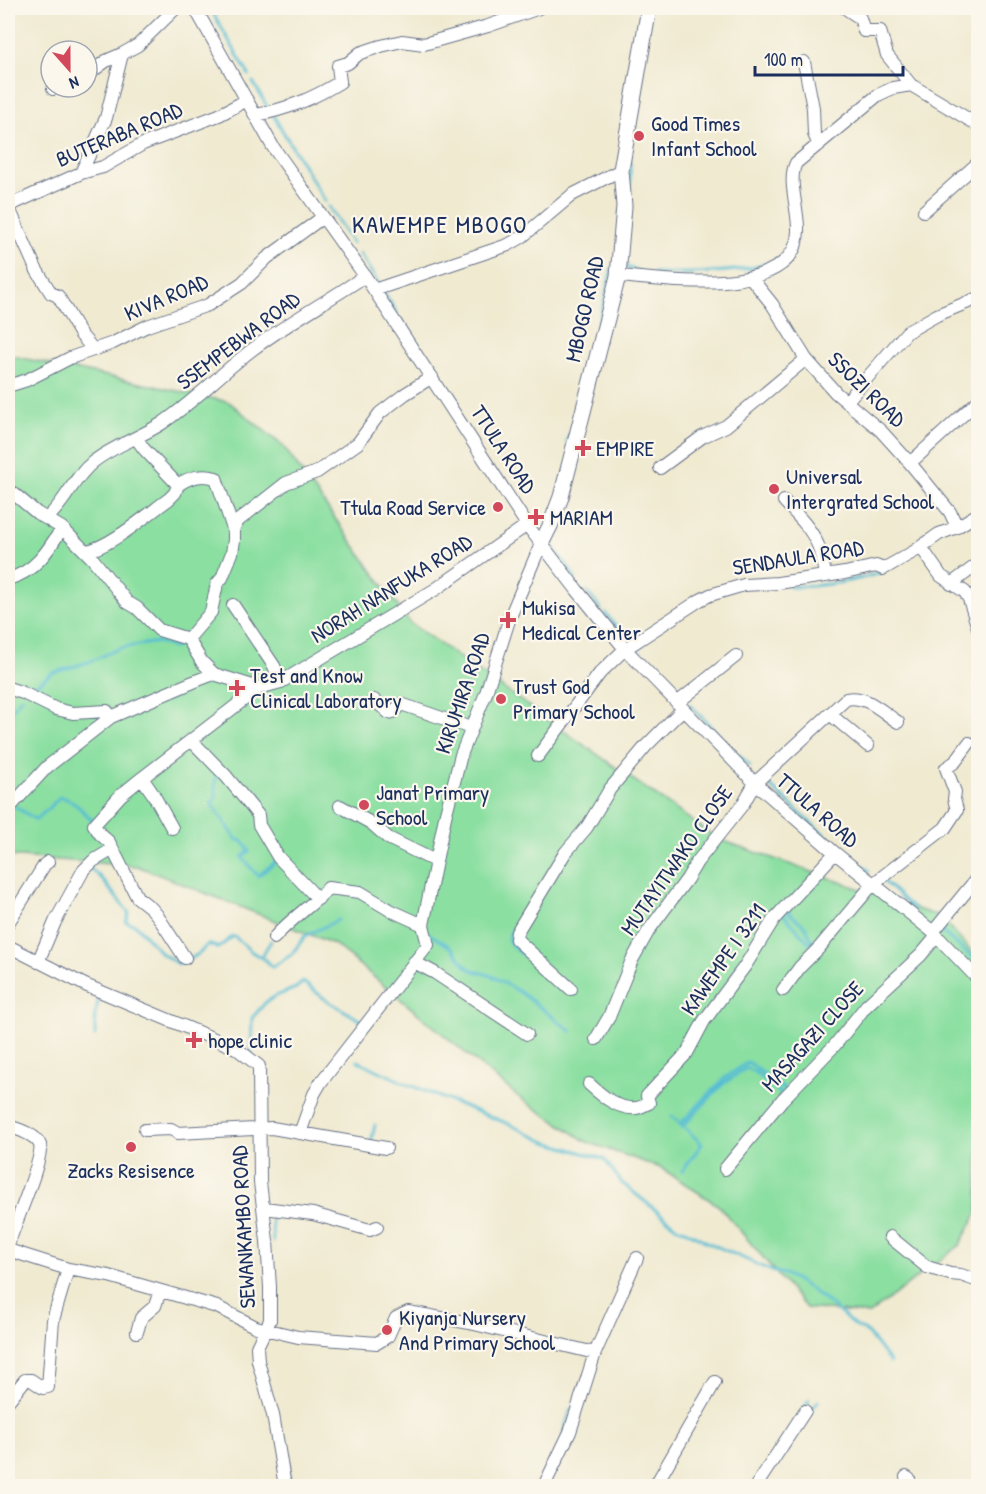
<svg xmlns="http://www.w3.org/2000/svg" width="986" height="1494" font-family="'Patrick Hand',sans-serif">
	<rect width="100%" height="100%" fill="#fbf7ec"/>
	<filter id="ink" filterUnits="userSpaceOnUse"><feTurbulence type="fractalNoise" baseFrequency=".0167" numOctaves="2"/><feDisplacementMap in="SourceGraphic" scale="12" xChannelSelector="R" yChannelSelector="G"/><feConvolveMatrix kernelMatrix="1 2 1 2 8 2 1 2 1" color-interpolation-filters="sRGB"/></filter>
	<filter id="wash" filterUnits="userSpaceOnUse"><feTurbulence type="fractalNoise" baseFrequency=".008" numOctaves="4" result="noise"/><feDisplacementMap in="SourceGraphic" scale="24" xChannelSelector="R" yChannelSelector="G"/><feGaussianBlur stdDeviation="1.35" result="paint"/><feColorMatrix in="noise" values="0 0 0 0 0 0 0 0 0 0 0 0 0 0 0 0 0 1.4 0 .05"/><feComposite in="paint" operator="in"/></filter>
	<g filter="url(#wash)">
		<rect width="100%" height="100%" fill="#f0ead1"/>
		<path fill="#8bdfa1" stroke="#538780" stroke-width="1.5" d="M8,355L229,402L283,446L410,623L718,839L940,917L978,959V1212L959,1246L869,1314L806,1308L719,1206L661,1168L587,1142L521,1099L334,944L137,866L8,856Z"/>
		<g fill="none" stroke-linecap="round" stroke-linejoin="round">
			<path stroke="#56bdd4" stroke-width="3" d="M210,8L249,75
				M253,82L268,108
				M273,115L325,201
				M630,184V161
				M329,207L352,243
				M359,253L379,284
				M624,266L639,272
				M654,273C680,274 756,273 775,260
				M386,295L397,313
				M401,320L411,333
				M415,340L433,369
				M578,404L612,268
				M567,442L570,433
				M551,539L555,550L567,565
				M568,567L575,579
				M790,587C819,586 855,582 881,572
				M587,592L601,609
				M605,613L618,628
				M625,636L630,642
				M643,644L636,649L647,661
				M652,666L657,671
				M664,677L681,696
				M28,691L52,673L89,662L120,648L158,642L174,648L181,642
				M169,699L182,693
				M690,705L736,753
				M8,714L22,697
				M188,745L190,751L202,758
				M739,755L750,766
				M218,772L215,781L216,797L211,803L237,840L243,841L249,851L242,857L258,876L278,860
				M767,783L807,820L869,871
				M16,807L36,820L60,797C74,799 83,812 93,821
				M91,869L100,877L129,913L126,922L136,925L161,953L178,964L184,962
				M882,880L914,909
				M787,911L806,927L811,939L818,945
				M783,914L814,948
				M944,927L942,932L978,962
				M512,930L508,939C513,949 522,954 531,960
				M428,933L452,948L466,966L472,970L492,976L520,992L571,1031
				M261,957L271,941
				M190,959L200,953L208,944L218,948L232,937H235L252,952L267,961L272,967L291,955L305,936L338,920
				M95,1036V1014L100,994
				M251,1055L252,1018L266,1002L276,996L296,988L303,982L325,999L363,1022
				M358,1061L407,1084L509,1124L546,1142L604,1159L622,1183L678,1228L685,1230L707,1242L774,1272C792,1271 838,1310 851,1323C855,1327 862,1328 866,1332C875,1341 882,1352 890,1362
				M672,1116L702,1144L682,1171
				M680,1124L725,1078L748,1062L785,1090
				M682,1127L723,1084L746,1068L755,1072L782,1095
				M371,1143L375,1125
				M271,1212L273,1242
				M401,1322L425,1324L435,1322
				M804,1408L809,1400
				M809,1415L818,1401
				M563,1434L571,1409
				M286,1456L289,1476"/>
		</g>
	</g>
	<g filter="url(#ink)">
		<g fill="none" stroke-linecap="round" stroke-linejoin="round">
			<defs>
				<path id="minor" d="M195,8L273,147L365,276L527,525L577,590L625,649L755,783L835,853L933,932L978,979
					M845,8L860,18L864,31H880L887,55L911,85
					M804,62L813,108L814,134L819,145
					M87,75L106,61L122,54
					M53,89L58,87
					M256,115C288,109 312,99 340,82L338,66L348,63L360,53L381,46L402,41L424,44L488,26L539,8
					M81,173L106,118L122,54L138,45L176,8
					M8,206L81,173L103,167L143,144L219,115L247,100
					M8,206L36,269L51,293L58,296L81,335L93,349
					M924,211L978,163
					M618,276C663,279 796,301 798,231C799,211 787,180 796,163L878,95L893,88L911,85L978,125
					M751,278L772,304L806,359L836,393L881,431L910,463L950,512L957,527
					M374,290L508,245L522,237L572,195L621,170
					M8,386L27,380L70,358L113,343L147,326L208,305L242,283L267,258L323,217
					M847,401L907,332L937,315L978,298
					M136,438L144,449L178,485
					M910,463L977,402
					M660,468L702,437L726,426L806,359
					M178,485C189,477 203,474 216,478L234,532V540L232,553L222,578L217,584L211,612L188,639
					M8,491L13,493L37,513L62,528L92,558L127,602L137,608L159,630L188,639L202,662L214,674
					M784,501C796,514 810,527 817,543C822,553 822,565 826,576
					M47,518C66,502 73,478 93,462C113,446 139,438 161,424C194,402 221,373 253,349C289,322 328,301 365,276
					M233,528L239,520L286,483L317,472L358,443L380,413L405,394L432,377
					M921,547L941,576L965,592L969,599L978,628
					M86,551C109,548 148,514 169,499L175,493L178,485
					M8,579C35,572 48,551 62,528
					M951,584L978,564
					M233,605L274,666L281,682
					M8,688L23,693L56,709L73,713L107,711L111,717L198,680L214,674L259,688L281,682L436,589L527,525
					M374,700L389,713L393,712L401,704L471,728
					M677,703L736,656
					M831,715L868,746
					M192,741L226,776L258,815L259,825L278,857L318,899
					M538,756L600,673L625,649L700,600L710,595L744,585L778,583L845,573L876,566L883,569L915,551L939,534L957,527L978,514
					M142,778L153,794L172,828
					M11,806L47,767L111,717
					M340,806L371,823L388,838L435,861
					M8,923L45,864L48,862
					M933,932L978,877
					M274,938C290,919 312,906 328,888L360,892L390,910L423,925
					M8,946L85,985L236,1048L259,1066L260,1182L267,1241L270,1287V1320L257,1347L258,1361L273,1415L285,1486
					M185,958L157,915L151,908L137,897L109,842L100,834L94,825L121,795L142,778L259,688
					M38,962L55,922L83,871L93,861L113,849
					M414,962L435,973L527,1034
					M571,989L516,939L517,932L565,853L587,827L610,789L646,746L683,709
					M783,990L800,967L819,948L873,884L945,828L957,810L954,799L955,792L946,768L955,762L969,743
					M596,1039L609,1017L632,960L649,930L687,879L697,862L743,804L755,783L846,699C866,694 882,712 898,722
					M589,1084C601,1095 618,1110 636,1108C640,1108 644,1105 649,1103L647,1096L687,1053L704,1021L745,966L774,919L835,853
					M8,1126C17,1129 36,1134 40,1145C44,1157 13,1229 8,1245
					M145,1130L171,1129L178,1133L272,1128L386,1148
					M300,1133L314,1094L321,1082L428,945L423,925L445,817L461,755L486,693L510,617L541,544
					M725,1169L782,1100L835,1045L866,1006L921,955L936,937
					M264,1208L313,1214L370,1230L377,1227
					M890,1237L927,1267L950,1274L961,1275L978,1281
					M8,1250L68,1269L109,1276L217,1307L256,1327L298,1337L377,1343L388,1336L396,1318L408,1312L470,1323L595,1353
					M137,1332L141,1318L155,1306L160,1291
					M8,1401L25,1380H31L43,1388L48,1387L53,1320L68,1269
					M544,1486L570,1432L595,1353L637,1258
					M655,1486L715,1382
					M756,1486L805,1411
					M904,1486L909,1479L906,1477"/>
				<path id="tertiary" d="M541,544L550,526L561,497L618,276L624,206L621,170L649,8"/>
			</defs>
			<use href="#minor" stroke="#667086" stroke-width="14"/>
			<use href="#tertiary" stroke="#667086" stroke-width="17"/>
			<use href="#minor" stroke="#fff" stroke-width="12"/>
			<use href="#tertiary" stroke="#fff" stroke-width="15"/>
		</g>
	</g>
	<g fill="#d1495b" stroke="#fbf7ec" stroke-width="2">
		<circle cx="639" cy="136" r="6"/>
		<path d="M580 439h6v6h6v6h-6v6h-6v-6h-6v-6h6z"/>
		<circle cx="774" cy="489" r="6"/>
		<circle cx="498" cy="507" r="6"/>
		<path d="M533 508h6v6h6v6h-6v6h-6v-6h-6v-6h6z"/>
		<path d="M505 611h6v6h6v6h-6v6h-6v-6h-6v-6h6z"/>
		<path d="M234 679h6v6h6v6h-6v6h-6v-6h-6v-6h6z"/>
		<circle cx="501" cy="699" r="6"/>
		<circle cx="364" cy="805" r="6"/>
		<path d="M191 1031h6v6h6v6h-6v6h-6v-6h-6v-6h6z"/>
		<circle cx="131" cy="1147" r="6"/>
		<circle cx="387" cy="1330" r="6"/>
	</g>
	<g text-anchor="middle" dominant-baseline="central" stroke-width="4.5" stroke-linejoin="round" paint-order="stroke">
		<g font-size="22" fill="#1b2f5e" stroke="#fbf7ec" text-anchor="start">
			<text x="651" y="123">Good Times<tspan x="651" dy="25">Infant School</tspan></text>
			<text x="596" y="448">EMPIRE</text>
			<text x="786" y="476">Universal<tspan x="786" dy="25">Intergrated School</tspan></text>
			<text x="486" y="507" text-anchor="end">Ttula Road Service</text>
			<text x="550" y="517">MARIAM</text>
			<text x="522" y="607">Mukisa<tspan x="522" dy="25">Medical Center</tspan></text>
			<text x="250" y="675">Test and Know<tspan x="250" dy="25">Clinical Laboratory</tspan></text>
			<text x="513" y="686">Trust God<tspan x="513" dy="25">Primary School</tspan></text>
			<text x="376" y="792">Janat Primary<tspan x="376" dy="25">School</tspan></text>
			<text x="208" y="1040">hope clinic</text>
			<text x="131" y="1170" text-anchor="middle">Zacks Resisence</text>
			<text x="399" y="1317">Kiyanja Nursery<tspan x="399" dy="25">And Primary School</tspan></text>
		</g>
		<g font-size="22" fill="#1b2f5e" stroke="#fbf7ec">
			<text transform="translate(119 134) rotate(-23)">BUTERABA ROAD</text>
			<text transform="translate(166 297) rotate(-23)">KIVA ROAD</text>
			<text transform="translate(584 309) rotate(-77)">MBOGO ROAD</text>
			<text transform="translate(238 340) rotate(-37)">SSEMPEBWA ROAD</text>
			<text transform="translate(867 389) rotate(44)">SSOZI ROAD</text>
			<text transform="translate(504 449) rotate(57)">TTULA ROAD</text>
			<text transform="translate(798 557) rotate(-9)">SENDAULA ROAD</text>
			<text transform="translate(391 588) rotate(-32)">NORAH NANFUKA ROAD</text>
			<text transform="translate(462 693) rotate(-71)">KIRUMIRA ROAD</text>
			<text transform="translate(818 810) rotate(41)">TTULA ROAD</text>
			<text transform="translate(676 860) rotate(-55)">MUTAYITWAKO CLOSE</text>
			<text transform="translate(723 959) rotate(-55)">KAWEMPE I 3211</text>
			<text transform="translate(812 1036) rotate(-48)">MASAGAZI CLOSE</text>
			<text transform="translate(243 1227) rotate(-93)">SEWANKAMBO ROAD</text>
		</g>
		<g font-size="24" letter-spacing="1.5" fill="#1b2f5e" stroke="#fbf7ec">
			<text x="440" y="224">KAWEMPE MBOGO</text>
		</g>
	</g>
	<rect width="986" height="1494" fill="none" stroke="#fbf7ec" stroke-width="30"/>
	<g transform="translate(69 69) rotate(159)"><circle r="28" fill="#fbf7ec" stroke="#a1a7b3" stroke-width="1.5"/>
	<path d="M0-4.5L10 22L0 15L-10 22Z" fill="#d1495b"/>
	<text y="-9" font-size="16" font-weight="bold" text-anchor="middle" fill="#1b2f5e">N</text>
	</g>
	<path d="M755 66v9h148v-9" fill="none" stroke="#1b2f5e" stroke-width="3"/>
	<text x="764" y="66" font-size="18" fill="#1b2f5e" stroke="#fbf7ec" stroke-width="4.5" paint-order="stroke">100 m</text>
</svg>
